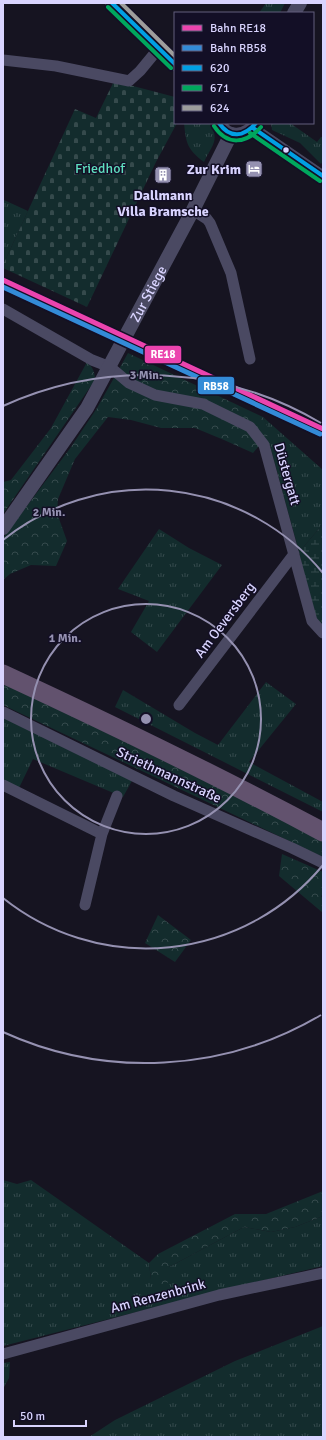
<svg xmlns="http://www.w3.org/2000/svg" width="326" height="1440" font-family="Signika,sans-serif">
	<defs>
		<pattern id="grass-tufts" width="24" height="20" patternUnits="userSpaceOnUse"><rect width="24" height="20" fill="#132c2d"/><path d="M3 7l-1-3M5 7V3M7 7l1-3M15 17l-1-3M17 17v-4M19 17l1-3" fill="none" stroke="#354a4c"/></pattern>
		<pattern id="forest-crowns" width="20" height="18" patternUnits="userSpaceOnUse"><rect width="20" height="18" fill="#132c2d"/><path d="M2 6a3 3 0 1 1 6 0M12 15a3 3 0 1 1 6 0" fill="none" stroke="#354a4c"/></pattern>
		<pattern id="wetland-marsh" width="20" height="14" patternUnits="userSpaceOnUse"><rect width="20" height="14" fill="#132c2d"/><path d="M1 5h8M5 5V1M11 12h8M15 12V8" fill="none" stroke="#354a4c"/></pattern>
		<pattern id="cemetery-stones" width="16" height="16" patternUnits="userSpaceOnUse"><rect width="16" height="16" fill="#132c2d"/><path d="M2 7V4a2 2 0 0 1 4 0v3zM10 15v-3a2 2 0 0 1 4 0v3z" fill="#354a4c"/></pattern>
	</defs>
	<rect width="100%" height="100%" fill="#161421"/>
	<path fill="url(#grass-tufts)" d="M266,3H285L280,13H259Z
		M184,123H210C220,141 212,145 204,162C187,149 186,143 184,123Z
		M271,123H290L317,142L321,137H323V161L321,164L300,143L272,130Z
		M4,200L28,211L3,265V203Z
		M263,417L323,470V524L299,552L270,446L265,439L269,433Z
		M159,529L189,548L222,565L157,652L131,632L149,601L118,589Z
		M266,682L296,704L249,762L323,802V812L115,707L123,690L195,733L218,745Z
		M3,717L133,779L123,797L33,759L19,788L3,780Z
		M3,1180L17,1184L31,1180L149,1263L151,1279L169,1267L244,1227L271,1232L295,1227L323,1216V1266L219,1291L3,1346Z
		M323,1326V1437H89L115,1420L235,1361Z
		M10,1362L9,1378L3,1389V1363Z"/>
	<path fill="url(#forest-crowns)" d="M128,353L263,417L270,433L253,453L224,440L195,428H161L131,420L108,417L75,459L58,499L57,513L67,541L56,566L31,565L10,574L3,580V538L71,447L97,408Z
		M87,362C93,367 95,373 95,380L3,514V482L11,480L51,428Z
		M3,682L323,839V857L3,705Z
		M282,854L323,872V895L321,896L323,898V913L279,876Z
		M158,915L191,940L175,962L145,943Z
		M323,1191V1216L295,1227L271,1232L244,1227L169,1267L171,1279L161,1289L151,1279L149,1263L158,1254L235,1214H266Z"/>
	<path fill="url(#wetland-marsh)" d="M323,524V628C310,614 304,572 299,552Z"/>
	<path fill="url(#cemetery-stones)" d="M114,81L175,97V123H177L156,162L87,307L3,268V265L75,109L96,118Z"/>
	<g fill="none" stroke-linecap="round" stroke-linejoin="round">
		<path stroke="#4a4962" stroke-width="11" d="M3,60L56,66L129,81L140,71L159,48
			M253,128L323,176
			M193,210L207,219L210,223L231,273L250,359
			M3,309L92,360L110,367L129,383L155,395L203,404L250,427L264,445L312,621L323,633
			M179,705L294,554
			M3,712L174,796L292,848L323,863
			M3,785L102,834
			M85,905L102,834L117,796
			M3,1354L219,1295L323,1273"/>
		<g stroke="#4a4962" stroke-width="14">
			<path d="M112,3L175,64"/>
			<path d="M294,13L300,3"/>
			<path d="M219,123C227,140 247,137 256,123"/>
			<path id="s1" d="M3,528L87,408L193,210L231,134"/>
		</g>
		<path stroke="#62526e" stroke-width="19" d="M3,674C111,724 218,776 323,832"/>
		<defs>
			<path id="bus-1" d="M112,3L175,64
				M219,123C230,139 244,137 256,123
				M253,128L323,176"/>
			<path id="bus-2" d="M108,7L171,68
				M214,126C227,146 246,144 261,127
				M250,133L320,181"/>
			<path id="bus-3" d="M121,3L175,56"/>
		</defs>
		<use href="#bus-1" stroke="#130f26" stroke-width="7"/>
		<use href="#bus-2" stroke="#130f26" stroke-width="7"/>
		<use href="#bus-3" stroke="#130f26" stroke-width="7"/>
		<use href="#bus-1" stroke="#009fe3" stroke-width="4"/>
		<use href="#bus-2" stroke="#00a75d" stroke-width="4"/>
		<use href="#bus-3" stroke="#9d9d9c" stroke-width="4"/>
		<defs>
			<path id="rail-1" d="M3,280L323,429"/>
			<path id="rail-2" d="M3,287L320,434"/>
		</defs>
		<use href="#rail-1" stroke="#130f26" stroke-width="8"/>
		<use href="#rail-2" stroke="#130f26" stroke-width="8"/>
		<use href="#rail-1" stroke="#eb44ae" stroke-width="5"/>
		<use href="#rail-2" stroke="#338bd7" stroke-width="5"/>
	</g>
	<g fill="none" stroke="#9591b1" stroke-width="2">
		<circle cx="146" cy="719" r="115"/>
		<path d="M323 865A229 229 0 0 1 3 898M3 540A229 229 0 0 1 323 573"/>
		<path d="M321 1015A344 344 0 0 1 3 1032M3 406A344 344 0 0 1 321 423"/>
	</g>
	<defs>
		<symbol id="hotel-square" viewBox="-11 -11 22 22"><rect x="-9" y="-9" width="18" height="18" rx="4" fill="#9591b1" stroke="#130f26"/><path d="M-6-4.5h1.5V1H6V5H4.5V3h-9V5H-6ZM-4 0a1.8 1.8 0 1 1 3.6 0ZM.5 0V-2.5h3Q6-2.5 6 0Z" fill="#fff"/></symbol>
		<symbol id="building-square" viewBox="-11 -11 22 22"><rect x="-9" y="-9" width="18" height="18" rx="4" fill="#9591b1" stroke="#130f26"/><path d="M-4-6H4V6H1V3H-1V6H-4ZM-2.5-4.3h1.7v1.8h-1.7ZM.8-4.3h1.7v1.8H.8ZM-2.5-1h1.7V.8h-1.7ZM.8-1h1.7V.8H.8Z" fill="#fff"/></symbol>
	</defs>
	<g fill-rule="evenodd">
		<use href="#hotel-square" x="244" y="159" width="20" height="20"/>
		<use href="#building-square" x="153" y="165" width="20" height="20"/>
	</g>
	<circle fill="#d9d4ff" stroke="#130f26" stroke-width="1.5" cx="286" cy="150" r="3.5"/>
	<g text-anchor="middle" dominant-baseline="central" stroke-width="3" stroke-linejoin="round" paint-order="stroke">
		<g font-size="14" fill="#5fe0c0" stroke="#130f26">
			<text x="100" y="168">Friedhof</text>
		</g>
		<g font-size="14" font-weight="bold" fill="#d9d4ff" stroke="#130f26" text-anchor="end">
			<text x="241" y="169">Zur Krim</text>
			<text x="163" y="195" text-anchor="middle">Dallmann<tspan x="163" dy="16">Villa Bramsche</tspan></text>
		</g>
		<g font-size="14" fill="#d9d4ff" stroke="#130f26">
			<text stroke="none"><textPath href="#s1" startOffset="276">Zur Stiege</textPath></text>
			<text transform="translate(287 474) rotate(74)">Düstergatt</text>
			<text transform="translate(225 620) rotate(-53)">Am Oeversberg</text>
			<text transform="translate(169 775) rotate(25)">Striethmannstraße</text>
			<text transform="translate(158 1296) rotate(-15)">Am Renzenbrink</text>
		</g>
	</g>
	<circle cx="146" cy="719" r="6" fill="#9591b1" stroke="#130f26" stroke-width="2"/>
	<g font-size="12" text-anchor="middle" font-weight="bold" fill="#9591b1" stroke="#130f26" stroke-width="3" stroke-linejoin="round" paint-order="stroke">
		<text x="146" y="379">3 Min.</text>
		<text x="49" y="516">2 Min.</text>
		<text x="65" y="642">1 Min.</text>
	</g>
	<g stroke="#130f26" stroke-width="1.5">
		<rect x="144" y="345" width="38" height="19" rx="4" fill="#eb44ae"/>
		<rect x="197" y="376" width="38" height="19" rx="4" fill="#338bd7"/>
	</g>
	<g font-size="11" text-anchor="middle" font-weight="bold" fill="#fff">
		<text x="163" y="358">RE18</text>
		<text x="216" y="390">RB58</text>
	</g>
	<rect width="326" height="1440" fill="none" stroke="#d9d4ff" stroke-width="8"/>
	<rect x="174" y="12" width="140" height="112" fill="#130f26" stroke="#625e7d"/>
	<rect x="182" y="25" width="20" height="6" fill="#eb44ae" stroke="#625e7d"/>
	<text x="210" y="32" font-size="12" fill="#d9d4ff">Bahn RE18</text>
	<rect x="182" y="45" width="20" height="6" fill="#338bd7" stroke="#625e7d"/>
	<text x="210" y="52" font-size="12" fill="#d9d4ff">Bahn RB58</text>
	<rect x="182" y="65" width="20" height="6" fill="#009fe3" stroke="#625e7d"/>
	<text x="210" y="72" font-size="12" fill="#d9d4ff">620</text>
	<rect x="182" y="85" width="20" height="6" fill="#00a75d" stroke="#625e7d"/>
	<text x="210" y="92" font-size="12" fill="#d9d4ff">671</text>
	<rect x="182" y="105" width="20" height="6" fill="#9d9d9c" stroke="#625e7d"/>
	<text x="210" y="112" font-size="12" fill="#d9d4ff">624</text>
	<path d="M14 1420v6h72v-6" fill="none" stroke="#d9d4ff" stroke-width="2"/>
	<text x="20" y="1420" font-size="12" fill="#d9d4ff" stroke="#130f26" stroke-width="3" paint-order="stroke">50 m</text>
</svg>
